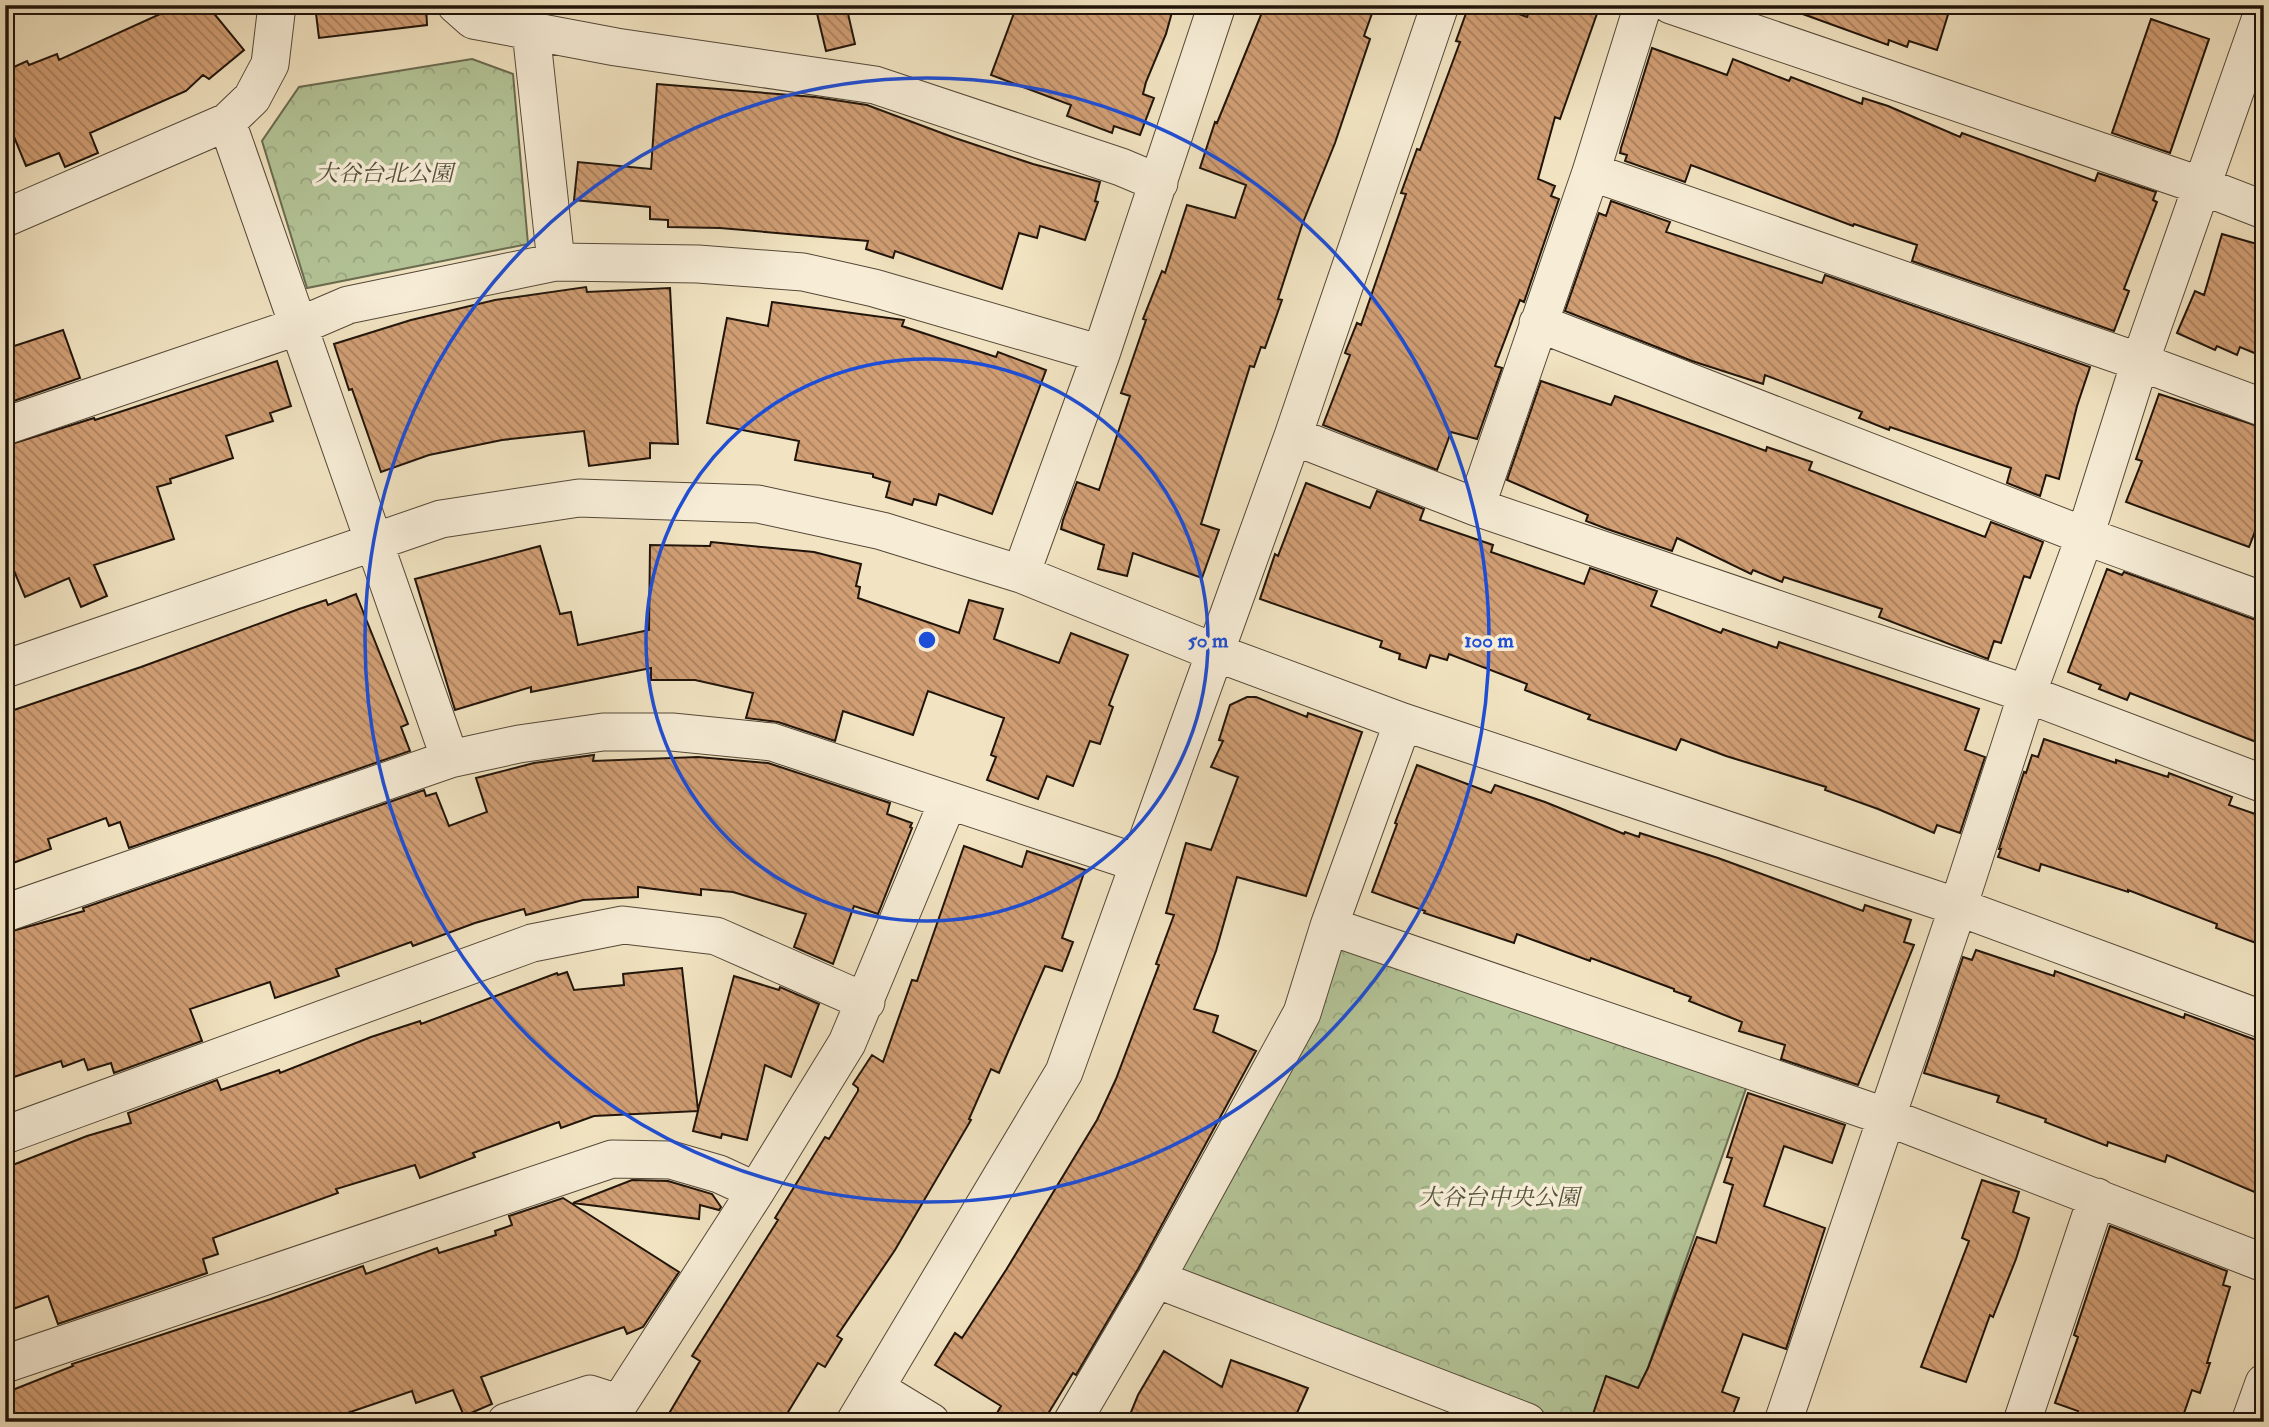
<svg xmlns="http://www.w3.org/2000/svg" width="2269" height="1427" font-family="'IM FELL Double Pica','Noto Serif JP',serif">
	<defs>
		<pattern id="forest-crowns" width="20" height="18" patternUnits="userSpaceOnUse" patternTransform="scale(1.75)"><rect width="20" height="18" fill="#b4c598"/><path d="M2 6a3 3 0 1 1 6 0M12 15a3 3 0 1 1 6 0" fill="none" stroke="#9aa882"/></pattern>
		<pattern id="building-back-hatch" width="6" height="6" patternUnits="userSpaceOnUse" patternTransform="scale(1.75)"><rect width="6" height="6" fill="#d29f75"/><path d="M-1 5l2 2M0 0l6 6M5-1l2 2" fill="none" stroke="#aa805e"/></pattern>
	</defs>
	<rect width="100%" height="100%" fill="#f2e4c2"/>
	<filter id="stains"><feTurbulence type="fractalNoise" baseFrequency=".00286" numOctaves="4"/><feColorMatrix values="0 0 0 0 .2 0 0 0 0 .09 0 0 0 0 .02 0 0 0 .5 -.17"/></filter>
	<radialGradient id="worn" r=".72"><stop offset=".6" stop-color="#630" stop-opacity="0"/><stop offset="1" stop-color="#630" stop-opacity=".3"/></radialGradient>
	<path fill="url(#forest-crowns)" stroke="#6a6c51" stroke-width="2" d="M472,59L513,74L528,244L307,288L262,141L299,87Z
		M1333,933L1750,1077L1629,1422H1541L1164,1275Z"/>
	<path fill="url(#building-back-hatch)" stroke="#20140a" stroke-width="2" d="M180,5H207L244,50L209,79L203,75L186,91L90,133L98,153L65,167L59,153L26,166L5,115V71L27,61L29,65L57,54L59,60Z
		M315,5H426L427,25L319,38Z
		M815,5H846L855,44L826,51Z
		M1017,5H1174L1166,34L1146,82L1143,94L1154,98L1140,135L1114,126L1112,133L1067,116L1071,105L991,75Z
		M1265,5H1375L1364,36L1370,39L1335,143L1302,225L1278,299L1282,300L1265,348L1261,347L1254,367L1250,366L1225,446L1201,524L1219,530L1202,578L1133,553L1127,576L1098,569L1104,545L1061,529L1063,520L1077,482L1099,490L1130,396L1121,393L1146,320L1143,319L1162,271L1165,273L1187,205L1235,218L1246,185L1200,168L1215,122L1217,123Z
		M1469,5H1495L1527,17L1531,5H1600L1560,119L1555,117L1538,179L1555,186L1551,196L1559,199L1524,302L1520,300L1495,366L1502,368L1477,439L1451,432L1437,470L1323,425L1350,355L1345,353L1357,323L1361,325L1406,194L1401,193L1417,149L1420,150L1460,42L1456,41Z
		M1790,5H1951L1937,50L1909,41L1907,47L1889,40L1888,45L1789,9Z
		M2151,19L2209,39L2170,153L2112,133Z
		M1652,48L1727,75L1733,59L1789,81L1791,77L1862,104L1863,98L1888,106L1960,137L1962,133L2095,181L2098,173L2156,192L2153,200L2157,202L2124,289L2129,291L2114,331L1912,261L1917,245L1854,224L1853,226L1691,165L1685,182L1625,161L1627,155L1620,153L1621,148Z
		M657,84L815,97L867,105L955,138L1033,164L1100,182L1095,201L1098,202L1085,240L1040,226L1037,238L1019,233L1002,289L895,251L893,258L866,249L868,241L720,228L668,227V220L650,219V207L574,200L578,162L651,169Z
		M1611,201L1670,222L1666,232L1822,283L1825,275L2090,367L2077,406L2059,479L2046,475L2040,496L2007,483L2011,468L1890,427L1889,430L1859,418L1862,412L1765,375L1763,384L1692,361L1565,311L1599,213L1606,216Z
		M2222,234L2264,246V357L2240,347L2237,355L2217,346L2215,350L2177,333L2195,291L2204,295Z
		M586,287L587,292L670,288L678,444L650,443V458L589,466L584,431L502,440L429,455L381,472L352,389L349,390L334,344L411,320L495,300Z
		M772,302L904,320L902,326L996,357L998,352L1046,370L992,514L939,494L936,505L914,499L912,505L886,497L890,482L873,477V474L795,460L799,441L707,423L727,318L768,326Z
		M63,330L80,378L5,404V349Z
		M277,361L291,406L270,413L273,421L226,436L233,458L170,479L171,483L157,487L174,539L94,565L107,596L81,607L69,578L25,597L12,566L5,569V446L94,418L95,420Z
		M1541,381L1611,405L1615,396L1766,451L1767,447L1812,462L1809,470L1985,537L1991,522L2043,542L2030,578L2024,576L2001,643L1994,641L1988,659L1879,617L1882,609L1784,577L1782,582L1753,570L1751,574L1677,538L1672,551L1607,529L1586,521L1588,515L1507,480Z
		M2159,394L2264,428V508L2249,547L2126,502L2142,461L2136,459Z
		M1306,483L1370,508L1377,491L1424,509L1420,520L1493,545L1491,552L1584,584L1590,568L1657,591L1651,606L1721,633L1723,629L1777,648L1779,642L1979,709L1965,750L1985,757L1960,833L1937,825L1934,833L1878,809L1825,790L1826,787L1726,756L1681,739L1676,750L1588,719L1590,715L1525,690L1527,684L1449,654L1447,660L1430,655L1426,668L1399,659L1400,654L1380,647L1382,641L1260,599L1275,554L1278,556Z
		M711,542L814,552L861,564L856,586L860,587L858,598L959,633L969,600L1003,609L994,639L1059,663L1071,633L1128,655L1109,705L1113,707L1100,744L1090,741L1073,786L1047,776L1038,799L987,780L996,757L991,755L1004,718L928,691L913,735L843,711L835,741L778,722L746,718L753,693L695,680H651V668L531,692V687L455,710L415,579L540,546L560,614L571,612L578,645L649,630L650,545L710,546Z
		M2107,569L2122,575L2124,572L2264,623V745L2130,693L2127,700L2099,689L2101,685L2068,672Z
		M356,594L408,724L401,727L410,751L129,848L120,822L109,826L106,818L48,839L51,849L5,866V713L141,667L299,609L326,600L328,605Z
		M1247,697H1256L1307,717L1308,713L1362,732L1306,896L1237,877L1216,951L1194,1009L1218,1016L1213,1032L1256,1051L1138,1269L1076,1375L1073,1373L1043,1422H992L1001,1406L935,1365L955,1333L962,1338L1006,1270L1097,1120L1116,1079L1159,965L1156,964L1174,915L1166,913L1186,843L1211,850L1238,777L1211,767L1223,741L1219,740L1230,705Z
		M2044,739L2116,763V760L2168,777L2169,773L2232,797L2229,805L2264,817V946L2216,928L2217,924L2128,890V892L2041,864L2039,871L1998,857L2001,849H1999L2024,772L2026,773L2032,755L2038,757Z
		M594,755L593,761L698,757L768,763L890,803L887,814L912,823L910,827L912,828L878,914L854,906L833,964L794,947L806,914L733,892L701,889V895L638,887V897L583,900L526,915L524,909L475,923L413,946L411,942L336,969L339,976L275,998L270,982L190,1009L202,1041L114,1073L111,1063L88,1070L84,1059L63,1067L61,1061L5,1080V933L84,911L83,908L424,790L426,796L436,793L449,826L487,812L476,778L534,763Z
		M1417,765L1491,793L1495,785L1545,802L1624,834L1625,832L1639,837L1640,833L1718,858L1863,911L1865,905L1911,920L1904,942L1914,945L1858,1085L1781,1059L1785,1045L1739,1031L1742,1022L1689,1001L1691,997L1674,991V989L1591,958L1590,961L1517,934L1514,943L1424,913L1425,911L1372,892L1397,824L1395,823Z
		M964,846L1022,867L1027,851L1085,870L1062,938L1073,942L1062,971L1045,966L999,1073L991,1069L969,1119L971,1120L895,1250L837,1336L842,1339L825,1367L818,1363L782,1422H664L700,1361L692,1356L778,1220L775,1218L825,1137L829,1139L858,1091V1088L853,1084L872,1055L883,1062L912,980L917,981Z
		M1976,950L2054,976L2055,971L2184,1018L2185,1014L2264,1043V1196L2167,1155L2165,1162L2108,1142L2107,1146L2045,1122L2046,1119L1997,1102L1999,1096L1924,1073L1963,957L1972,960Z
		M682,968L698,1110L734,976L779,990L780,987L819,1004L791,1077L765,1065L747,1140L722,1134L721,1138L693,1131L698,1111L594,1116L561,1128L559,1122L473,1153L475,1157L420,1178L415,1165L336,1189L338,1193L213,1238L218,1254L203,1259L207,1273L58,1324L48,1296L5,1312V1168L87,1136L131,1123L128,1113L217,1080L221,1090L279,1070L280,1073L371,1037L420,1021L421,1024L557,973L558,975L567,972L574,990L624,985L623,974Z
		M1748,1093L1845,1125L1832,1163L1784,1146L1764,1206L1825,1228L1786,1349L1743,1334L1722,1392L1739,1398L1730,1422H1610L1592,1417L1606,1376L1638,1388L1648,1368L1697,1237L1716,1243L1733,1185L1724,1182L1732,1158L1727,1157Z
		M632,1180L668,1181L712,1194L721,1207L719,1210L700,1205L699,1219L573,1203Z
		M1982,1180L2019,1192L2013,1212L2029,1218L2016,1259L1993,1317L1990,1315L1966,1382L1921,1367L1969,1241L1962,1238Z
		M563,1198L679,1272L643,1327L627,1334L624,1327L481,1377L492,1404L464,1416L453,1390L416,1403L412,1391L321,1422H5V1393L73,1366L72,1364L271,1299L363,1266L366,1274L437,1248L439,1253L496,1235L495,1231L512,1225L509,1216Z
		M2110,1226L2227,1271L2223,1285L2230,1287L2207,1363H2210L2200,1393L2192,1390L2181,1422H2074L2078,1411L2055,1403L2078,1337L2074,1335Z
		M1164,1351L1222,1387L1231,1360L1308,1388L1293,1422H1127L1138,1395Z"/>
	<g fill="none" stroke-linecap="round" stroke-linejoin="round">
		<defs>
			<path id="minor" d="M456,5L473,20L616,47L875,85L1121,167L1159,183
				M1671,5L2202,186L2264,210
				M531,31L556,262
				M227,122L450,759
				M1591,172L2140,362L2264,408
				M5,218L227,122L252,98L270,64L277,5
				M1538,323L2085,536L2264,601
				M5,426L299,326L348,305L556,262L698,264L803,272L874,288L1101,354
				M1293,436L1476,507L2027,694L2264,784
				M1476,507L1591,172L1643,5
				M1021,574L1101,354L1217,5
				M5,669L441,519L579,498L758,504L882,531L1021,574L1214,652L1403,722L1958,907L2264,1020
				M5,913L450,759L519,744L603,732H672L772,742L1138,863
				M1329,926L1887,1117L2264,1263
				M5,1135L532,943L623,925L716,936L866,1002
				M1156,1279L1527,1422
				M5,1364L612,1159L671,1160L719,1174L756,1191
				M875,1388L931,1422
				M506,1422L590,1394L618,1403
				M607,1422L756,1191L847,1043L948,801
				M855,1422L1064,1072L1293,436L1440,5
				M1072,1422L1156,1279L1302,1013L1329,926L1403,722
				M1783,1422L1958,907L2027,694L2085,536L2140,362L2264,9
				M2022,1422L2097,1197
				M2250,1422L2264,1383"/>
		</defs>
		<use href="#minor" stroke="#544838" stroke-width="39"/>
		<use href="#minor" stroke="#f7edd7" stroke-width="37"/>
	</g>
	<g fill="none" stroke="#1d4ed8" stroke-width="3.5">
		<circle cx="927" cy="640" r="281"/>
		<circle cx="927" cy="640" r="562"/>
	</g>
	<g text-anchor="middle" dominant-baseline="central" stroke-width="7" stroke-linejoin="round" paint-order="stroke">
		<g font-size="23" font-style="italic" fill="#54523c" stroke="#f7edd7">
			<text x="384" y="173">大谷台北公園</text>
			<text x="1499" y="1197">大谷台中央公園</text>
		</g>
	</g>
	<circle cx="927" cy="640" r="10" fill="#1d4ed8" stroke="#f7edd7" stroke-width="3.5"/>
	<g font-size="21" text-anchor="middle" font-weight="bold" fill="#1d4ed8" stroke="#f7edd7" stroke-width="7" stroke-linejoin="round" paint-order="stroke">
		<text x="1208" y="647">50 m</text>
		<text x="1489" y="647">100 m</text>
	</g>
	<rect width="2269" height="1427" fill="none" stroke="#f2e4c2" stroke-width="28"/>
	<rect x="7" y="7" width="2255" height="1413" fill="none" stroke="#20140a" stroke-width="3.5"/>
	<rect x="14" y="14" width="2241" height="1399" fill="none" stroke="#20140a" stroke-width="2"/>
	<rect width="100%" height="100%" filter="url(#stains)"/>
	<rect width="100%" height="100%" fill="url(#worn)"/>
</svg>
